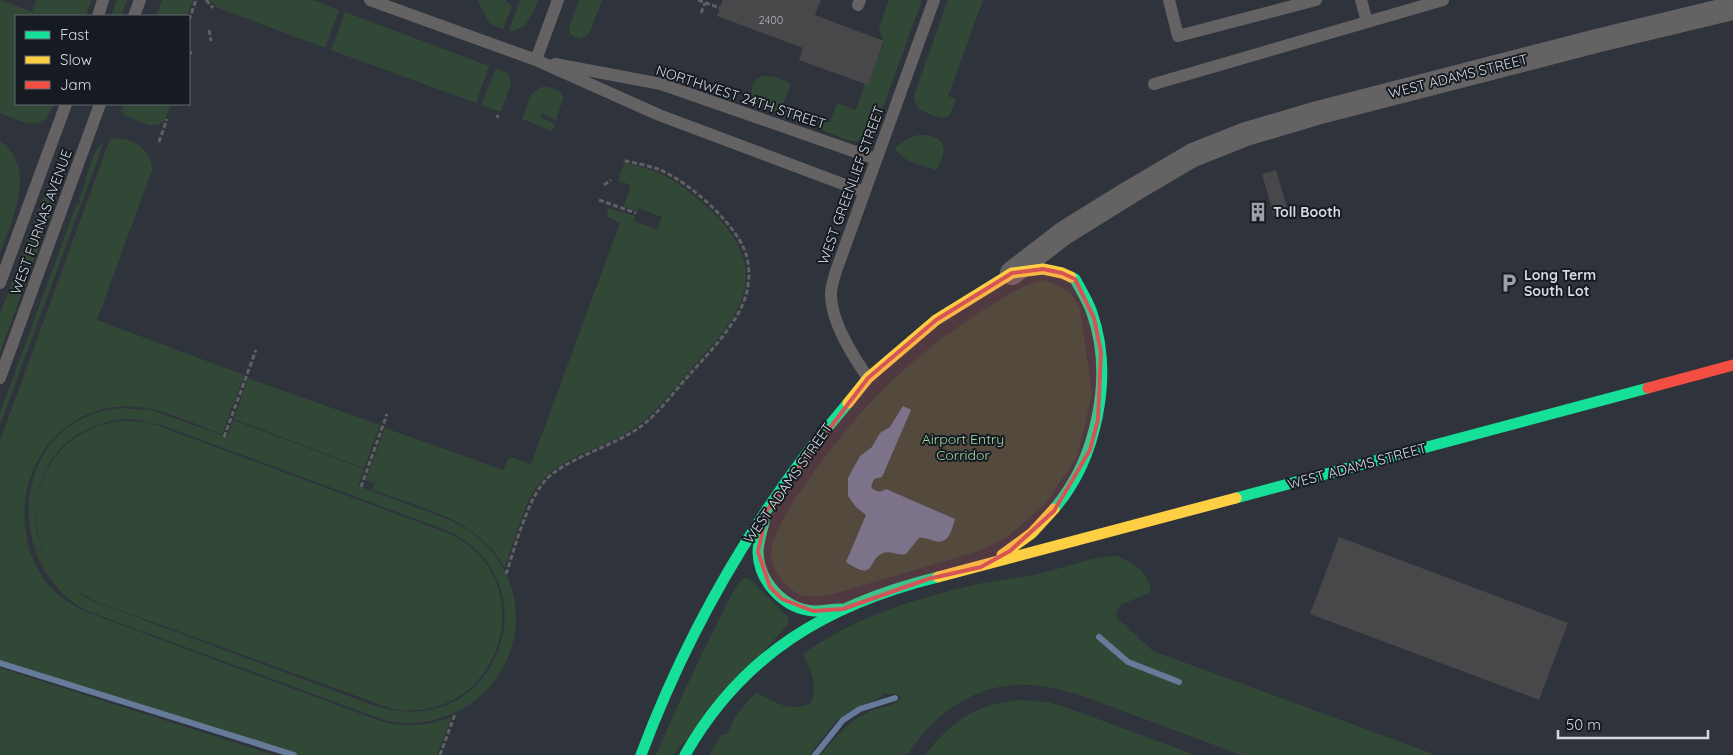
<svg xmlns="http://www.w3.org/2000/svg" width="1733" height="755" font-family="Quicksand,sans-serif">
	<rect width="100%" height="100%" fill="#2f333c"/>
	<path fill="#324837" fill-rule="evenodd" d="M0,0L32,12L36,0H92L86,16H16V104H54C42,136 22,121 0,113Z
		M117,0H127L121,16H111Z
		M162,0H193L187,16H156Z
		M209,0H313L339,10L325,48L216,7Z
		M477,0H505L512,6L503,29L490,24Z
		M520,0H538C532,15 528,30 509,31Z
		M579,0H602L590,32L586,36L579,39L570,34L569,28Z
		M889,0H922L875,129C860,152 839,136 818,128V122L814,121L811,125L762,108L753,100C751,94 751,89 753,84C761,70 777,77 789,83L790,86L783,105L830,122L837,103L856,110L865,84H868L884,44L879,28Z
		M948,0H983L948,96L956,99L950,115L942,118C930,114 915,112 914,96Z
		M345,12L489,66L476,103L331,50Z
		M496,68L508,74L511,83L501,112L481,105Z
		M541,87H548L562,92L561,95L564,96L556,120L542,114L540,117L555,124L552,131L522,119L531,95Z
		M124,104H171L164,122L157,125H148L124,115L121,111Z
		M918,135C945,134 950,149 936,170L908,161L896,151V147L909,138Z
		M110,139C130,136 152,148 152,170L97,320L244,375L222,434C189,422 153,403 116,407C35,416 0,512 43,578C54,593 68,603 84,611L380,721C403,728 427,726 450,718L451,719L437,755H294L0,661V441Z
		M0,141C38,168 12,220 0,253Z
		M103,142L100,153L0,425V413L77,203L80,204L81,201L78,200L87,180L85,179L97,148Z
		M624,163C637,166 651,169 663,175C677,182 689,191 700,201C729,226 756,257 742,298C733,326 708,349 689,371C673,390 657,411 637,426C608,448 568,453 542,480C525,498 514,542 505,566L504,567C479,519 419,507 372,490L375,483L366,480L385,428L503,470L508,459L510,457L531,464L620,223L607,216L608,208L635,216L634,221L657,230L662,217L638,208L637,211L624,206L631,185L618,181Z
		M45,197L52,198L54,205L0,353V314L41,203Z
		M1046,280L1070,292L1080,308L1092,394L1077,457L1046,503L1006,538L982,550L830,595C809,598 796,598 782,580C776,573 771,563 771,553C772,531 798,494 811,476C862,405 909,358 982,311C1003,298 1022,284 1046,280Z
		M248,378L380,425L364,468L234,419Z
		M120,408L151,410L227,437L233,420L364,469L358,486C377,493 396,500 415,507C442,517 471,526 490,549C556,628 487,739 387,721L87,611C0,565 10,419 120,408ZM133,419L161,425L446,530C556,579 499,744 375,706L93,601C0,556 25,420 133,419Z
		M123,421L144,422L159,426L445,532C547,574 503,727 392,709L103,604C84,596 68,587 56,572C8,513 49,426 123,421Z
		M1116,556C1133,561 1148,572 1151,591L1147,594L1120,605L1116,614L1117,618L1153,651L1436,755H1241L1080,695C1064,691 1048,686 1031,685C979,681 934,713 907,755H821C834,738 848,722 868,712C878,707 893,707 900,699L899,694H887L884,692L883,696L851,711L836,721L809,755H709L722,734H727L735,717L756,692C773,702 790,712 810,704C819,686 811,671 803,654C854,617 917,598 978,584C998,580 1019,578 1038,574C1064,568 1089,557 1116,556Z
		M744,578L751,580L788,617L789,620L787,625L673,755H656C676,708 697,663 720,618C727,605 733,587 744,578Z
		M0,668L274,755H0Z
		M1020,700L1047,702L1068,708L1195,755H925C951,721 977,703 1020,700Z"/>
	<path fill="#667b99" d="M903,406L911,410L882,477L874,479L871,487L874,490C879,492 881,492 886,489L955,519C952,529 949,545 935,541C929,540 925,537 919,538L906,554C898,556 891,550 883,553C867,559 877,583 846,562L866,515L856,507L848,496V478L860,456L872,447L880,433L890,427Z"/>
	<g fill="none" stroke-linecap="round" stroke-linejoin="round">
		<path stroke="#667b99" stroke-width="6" d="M1099,637L1128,662L1179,682
			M0,663L294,755
			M815,755L843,720L860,709L895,698"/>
	</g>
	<path fill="#48484a" d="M723,0H821L815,15L884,41L868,85L799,60L803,48L717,16Z
		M1276,170L1288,211L1274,216L1262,174Z
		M1339,537L1568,623L1539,700L1310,614Z"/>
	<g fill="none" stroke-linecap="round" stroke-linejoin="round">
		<path stroke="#606062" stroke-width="3" stroke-dasharray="5 2.5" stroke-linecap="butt" d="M206,0L213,8
			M698,0L720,8
			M701,13L705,3
			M189,20L196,0
			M209,30L211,41
			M189,52L192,53
			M497,118L498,115
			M159,142L167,119
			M604,185L611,180
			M599,200L636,213
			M224,437L256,350
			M361,487L387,414
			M506,574C515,547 526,505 543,483C562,459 613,447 640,427C658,414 675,391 689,375C709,353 738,323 746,295C750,281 750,264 745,251C733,221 688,181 658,169C647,165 633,163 622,160
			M440,755L455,714"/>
		<path stroke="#646263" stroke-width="12" d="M370,0L536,60L659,115L864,192
			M1169,0L1178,36L1316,0
			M1361,0L1367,22
			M858,5L860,0
			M98,16L103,0
			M134,16L140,0
			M536,60L558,0
			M555,64L661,84L876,159
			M1154,84L1443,0
			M0,283L66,104
			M0,378L100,104
			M868,378C853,356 831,322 831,294C831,287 834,278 836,271L934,0"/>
		<path stroke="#646263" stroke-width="24" d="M1012,273L1064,233L1130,192L1193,155L1246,134L1317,113L1600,40L1733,8"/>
		<path stroke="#16e098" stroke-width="11" d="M1236,498L1648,388
			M1054,509C1097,459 1114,376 1092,313C1088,301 1081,290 1075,279L1071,277
			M764,522C762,532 758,542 758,552C759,582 784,609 814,611C823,611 832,609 841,609
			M641,755C681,648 738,545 807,453C820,436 834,420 848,403
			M685,755C742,654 828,604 938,577"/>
		<path stroke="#ffcf43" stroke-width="11" d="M848,403L868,378L936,320L1012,273L1043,269L1062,273L1071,277
			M1002,555L1032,533L1054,509
			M938,577L1236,498"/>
		<path stroke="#f24e42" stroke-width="11" d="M1648,388L1733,365"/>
	</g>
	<path fill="#d65456" fill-opacity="0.2" stroke="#d65456" stroke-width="4" stroke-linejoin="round" d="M1043,269L1062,273L1075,279L1094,318L1101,352L1098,420L1090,450L1054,511L1010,551L981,567L928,579L843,609L813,611L782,599L770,587L758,552L767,510L868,378L936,320L1012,273Z"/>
	<defs>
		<symbol id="building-bare" viewBox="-9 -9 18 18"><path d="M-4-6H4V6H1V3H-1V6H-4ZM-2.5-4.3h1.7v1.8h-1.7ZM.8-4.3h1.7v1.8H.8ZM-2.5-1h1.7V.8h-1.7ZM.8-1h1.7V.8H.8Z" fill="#9a9fa8" stroke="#161a21" stroke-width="2.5" paint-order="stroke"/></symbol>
		<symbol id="parking-bare" viewBox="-9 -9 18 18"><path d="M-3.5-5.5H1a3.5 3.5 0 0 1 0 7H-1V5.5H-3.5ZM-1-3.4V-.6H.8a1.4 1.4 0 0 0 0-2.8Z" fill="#9a9fa8" stroke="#161a21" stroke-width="2.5" paint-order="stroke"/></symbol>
	</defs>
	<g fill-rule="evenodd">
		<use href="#building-bare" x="1244" y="198" width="28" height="28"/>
		<use href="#parking-bare" x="1495" y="269" width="28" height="28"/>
	</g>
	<g text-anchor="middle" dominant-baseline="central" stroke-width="4" stroke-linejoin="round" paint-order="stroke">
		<g font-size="11" fill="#b1b5bc">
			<text x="771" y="20">2400</text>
		</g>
		<g font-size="14" fill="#d4d9e2" stroke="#161a21">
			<text transform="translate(1458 76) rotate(-14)">WEST ADAMS STREET</text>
			<text transform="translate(741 97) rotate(18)">NORTHWEST 24TH STREET</text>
			<text transform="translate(851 185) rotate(-70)">WEST GREENLIEF STREET</text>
			<text transform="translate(41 222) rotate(-70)">WEST FURNAS AVENUE</text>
			<text transform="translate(1357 466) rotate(-15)">WEST ADAMS STREET</text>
			<text transform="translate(788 483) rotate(-55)">WEST ADAMS STREET</text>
		</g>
		<g font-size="14" font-weight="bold" fill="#d4d9e2" stroke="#161a21" text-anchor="start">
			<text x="1273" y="212">Toll Booth</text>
			<text x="1524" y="275">Long Term<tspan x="1524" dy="16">South Lot</tspan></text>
		</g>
		<g font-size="14" fill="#9fd7a9" stroke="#161a21">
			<text x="963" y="439">Airport Entry<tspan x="963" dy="16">Corridor</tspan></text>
		</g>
	</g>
	<rect x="15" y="15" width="175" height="90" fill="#161a21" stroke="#62666e"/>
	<rect x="25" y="31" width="25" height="8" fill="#16e098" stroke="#62666e"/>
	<text x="60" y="40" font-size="15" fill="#d4d9e2">Fast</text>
	<rect x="25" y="56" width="25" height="8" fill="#ffcf43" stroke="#62666e"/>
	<text x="60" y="65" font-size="15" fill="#d4d9e2">Slow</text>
	<rect x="25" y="81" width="25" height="8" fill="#f24e42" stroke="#62666e"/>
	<text x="60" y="90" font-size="15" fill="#d4d9e2">Jam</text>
	<path d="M1558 730v8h150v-8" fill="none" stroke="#d4d9e2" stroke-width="2.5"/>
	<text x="1566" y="730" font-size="15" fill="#d4d9e2" stroke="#161a21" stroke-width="4" paint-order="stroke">50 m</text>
</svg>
